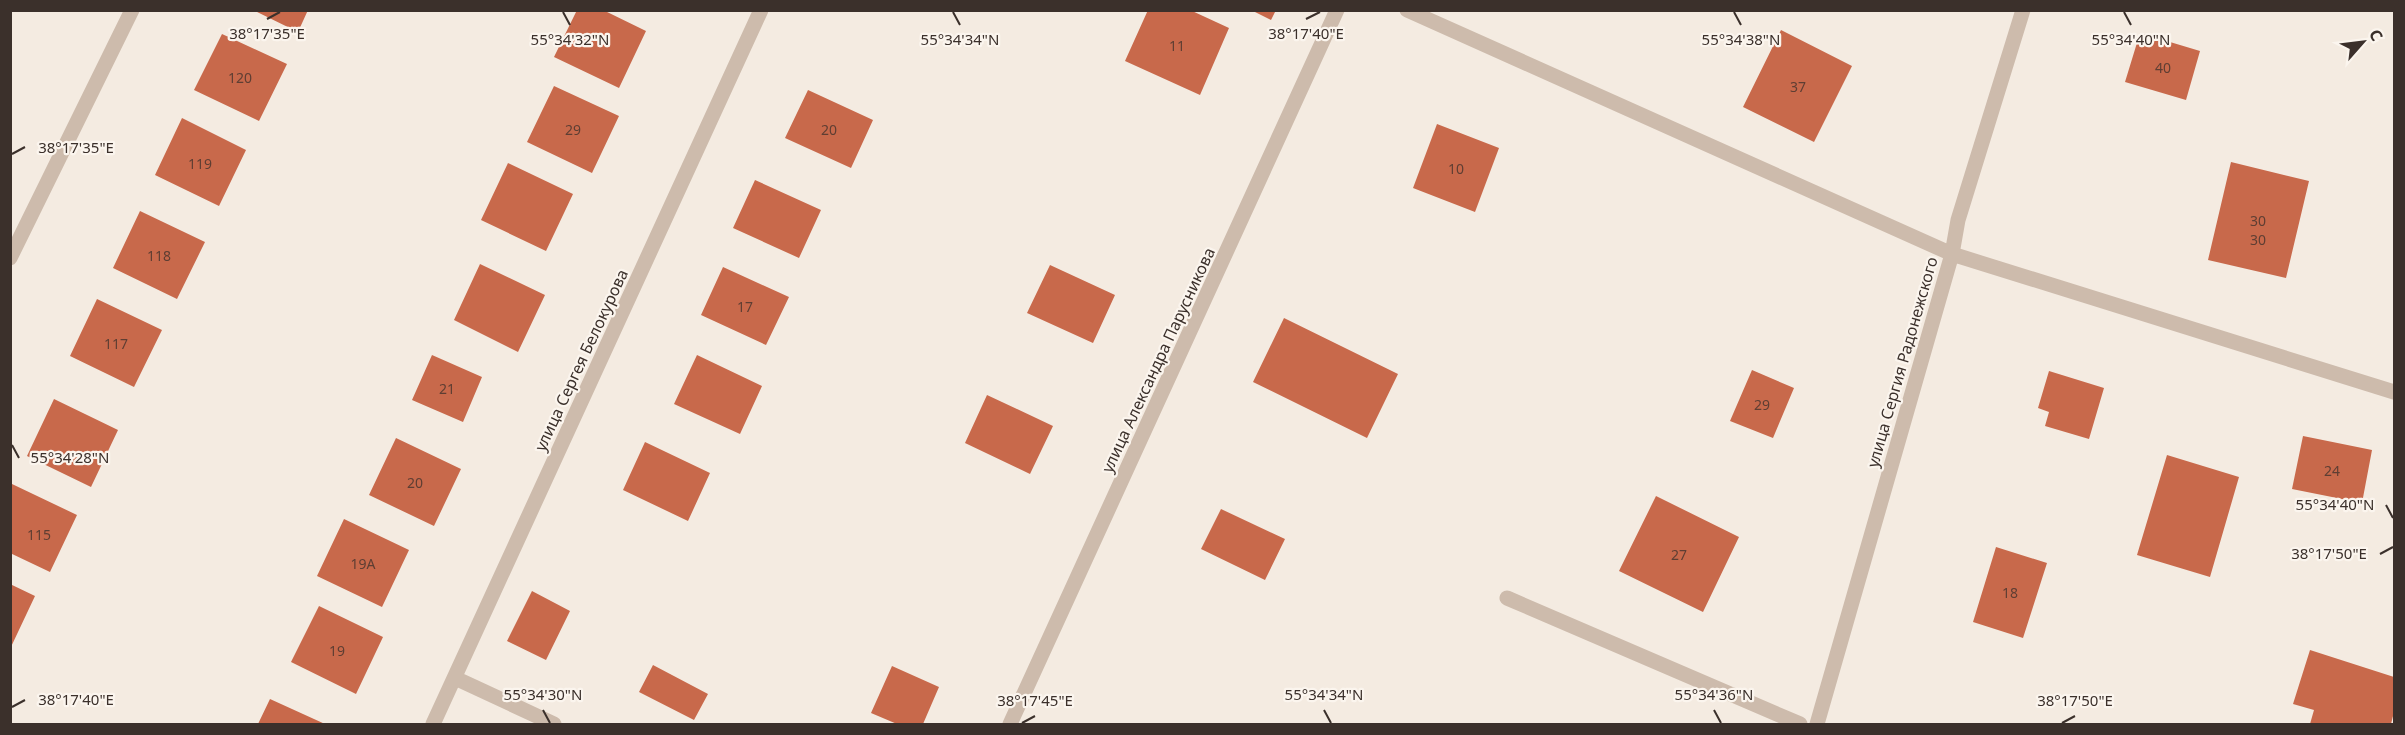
<svg xmlns="http://www.w3.org/2000/svg" width="2405" height="735" font-family="'Noto Sans',sans-serif">
	<rect width="100%" height="100%" fill="#f4ebe1"/>
	<path fill="#c8694b" d="M253,10H308L298,32Z
		M577,10H603L646,31L619,88L554,57Z
		M1148,10H1190L1229,28L1200,95L1125,61Z
		M1251,10H1276L1271,20Z
		M1781,30L1852,66L1814,142L1743,107Z
		M2140,33L2200,51L2186,100L2125,82Z
		M222,34L287,64L259,121L194,90Z
		M554,86L619,116L592,173L527,142Z
		M808,90L873,120L851,168L785,138Z
		M182,118L246,150L219,206L155,175Z
		M1437,124L1499,148L1475,212L1413,188Z
		M2231,162L2309,181L2286,278L2208,260Z
		M508,163L573,194L546,251L481,220Z
		M755,180L821,210L799,258L733,228Z
		M140,211L205,242L177,299L113,268Z
		M480,264L545,295L518,352L454,320Z
		M1050,265L1115,295L1093,343L1027,313Z
		M723,267L789,297L766,345L701,315Z
		M97,299L162,330L134,387L70,356Z
		M1284,318L1398,374L1367,438L1253,382Z
		M432,355L482,377L463,422L412,400Z
		M697,355L762,386L740,434L674,404Z
		M1752,370L1794,388L1773,438L1730,421Z
		M2049,371L2104,388L2089,439L2045,426L2049,412L2038,408Z
		M987,395L1053,426L1030,474L965,443Z
		M54,399L118,430L91,487L27,456Z
		M2303,436L2372,450L2362,503L2292,489Z
		M396,438L461,469L434,526L369,495Z
		M645,442L710,473L688,521L623,490Z
		M2167,455L2239,477L2210,577L2137,555Z
		M12,484L77,515L50,572L10,553V488Z
		M1656,496L1739,537L1703,612L1619,571Z
		M1221,509L1285,539L1265,580L1201,549Z
		M344,519L409,550L382,607L317,576Z
		M1996,547L2047,563L2023,638L1973,622Z
		M10,584L35,596L10,649Z
		M532,591L570,611L546,660L507,641Z
		M319,606L383,637L356,694L291,662Z
		M2310,650L2394,677V712L2391,724H2310L2314,710L2293,704Z
		M653,665L708,694L694,720L639,692Z
		M892,666L939,687L923,724H897L871,713Z
		M270,699L325,724H258Z"/>
	<g fill="none" stroke-linecap="round" stroke-linejoin="round">
		<path stroke="#cdbbac" stroke-width="15" d="M1407,10L1952,254L2394,392
			M10,258L132,10
			M1507,598L1800,724
			M455,678L554,724
			M433,724L761,10
			M1010,724L1337,10
			M1817,724L1952,254L1958,220L2023,10"/>
	</g>
	<path fill="none" stroke="#3b302b" stroke-width="2" d="M563,12L570,25M953,12L960,25M1734,12L1741,25M2124,12L2131,25M267,19L280,12M1306,19L1320,12M12,154L25,147M12,445L19,458M2386,505L2393,518M2380,554L2393,547M12,707L25,700M543,710L550,723M1324,710L1331,723M1714,710L1721,723M1022,723L1035,716M2062,723L2075,716"/>
	<g text-anchor="middle" dominant-baseline="central" stroke-width="4.5" stroke-linejoin="round" paint-order="stroke">
		<g font-size="14" fill="#5e3e33">
			<text x="1177" y="45">11</text>
			<text x="2163" y="67">40</text>
			<text x="240" y="77">120</text>
			<text x="1798" y="86">37</text>
			<text x="573" y="129">29</text>
			<text x="829" y="129">20</text>
			<text x="200" y="163">119</text>
			<text x="1456" y="168">10</text>
			<text x="2258" y="220">30</text>
			<text x="2258" y="239">30</text>
			<text x="159" y="255">118</text>
			<text x="745" y="306">17</text>
			<text x="116" y="343">117</text>
			<text x="447" y="388">21</text>
			<text x="1762" y="404">29</text>
			<text x="2332" y="470">24</text>
			<text x="415" y="482">20</text>
			<text x="39" y="534">115</text>
			<text x="1679" y="554">27</text>
			<text x="363" y="563">19А</text>
			<text x="2010" y="592">18</text>
			<text x="337" y="650">19</text>
		</g>
		<g font-size="16" fill="#3b302b" stroke="#fbf5ee">
			<text transform="translate(581 360) rotate(-65)">улица Сергея Белокурова</text>
			<text transform="translate(1158 360) rotate(-65)">улица Александра Парусникова</text>
			<text transform="translate(1902 362) rotate(-74)">улица Сергия Радонежского</text>
		</g>
	</g>
	<g font-size="15" text-anchor="middle" fill="#3b302b" stroke="#fbf5ee" stroke-width="4.5" stroke-linejoin="round" paint-order="stroke">
		<text x="267" y="39">38°17'35"E</text>
		<text x="1306" y="39">38°17'40"E</text>
		<text x="570" y="45">55°34'32"N</text>
		<text x="960" y="45">55°34'34"N</text>
		<text x="1741" y="45">55°34'38"N</text>
		<text x="2131" y="45">55°34'40"N</text>
		<text x="76" y="153">38°17'35"E</text>
		<text x="70" y="463">55°34'28"N</text>
		<text x="2335" y="510">55°34'40"N</text>
		<text x="2329" y="559">38°17'50"E</text>
		<text x="543" y="700">55°34'30"N</text>
		<text x="1324" y="700">55°34'34"N</text>
		<text x="1714" y="700">55°34'36"N</text>
		<text x="76" y="705">38°17'40"E</text>
		<text x="1035" y="706">38°17'45"E</text>
		<text x="2075" y="706">38°17'50"E</text>
	</g>
	<rect width="2405" height="735" fill="none" stroke="#3b302b" stroke-width="24"/>
	<g transform="translate(2363 42) rotate(62)" stroke="#fbf5ee" stroke-width="4.5" paint-order="stroke">
	<path d="M0-4.5L10 22L0 15L-10 22Z" fill="#3b302b"/>
	<text y="-9" font-size="16" font-weight="bold" text-anchor="middle" fill="#3b302b">С</text>
	</g>
</svg>
